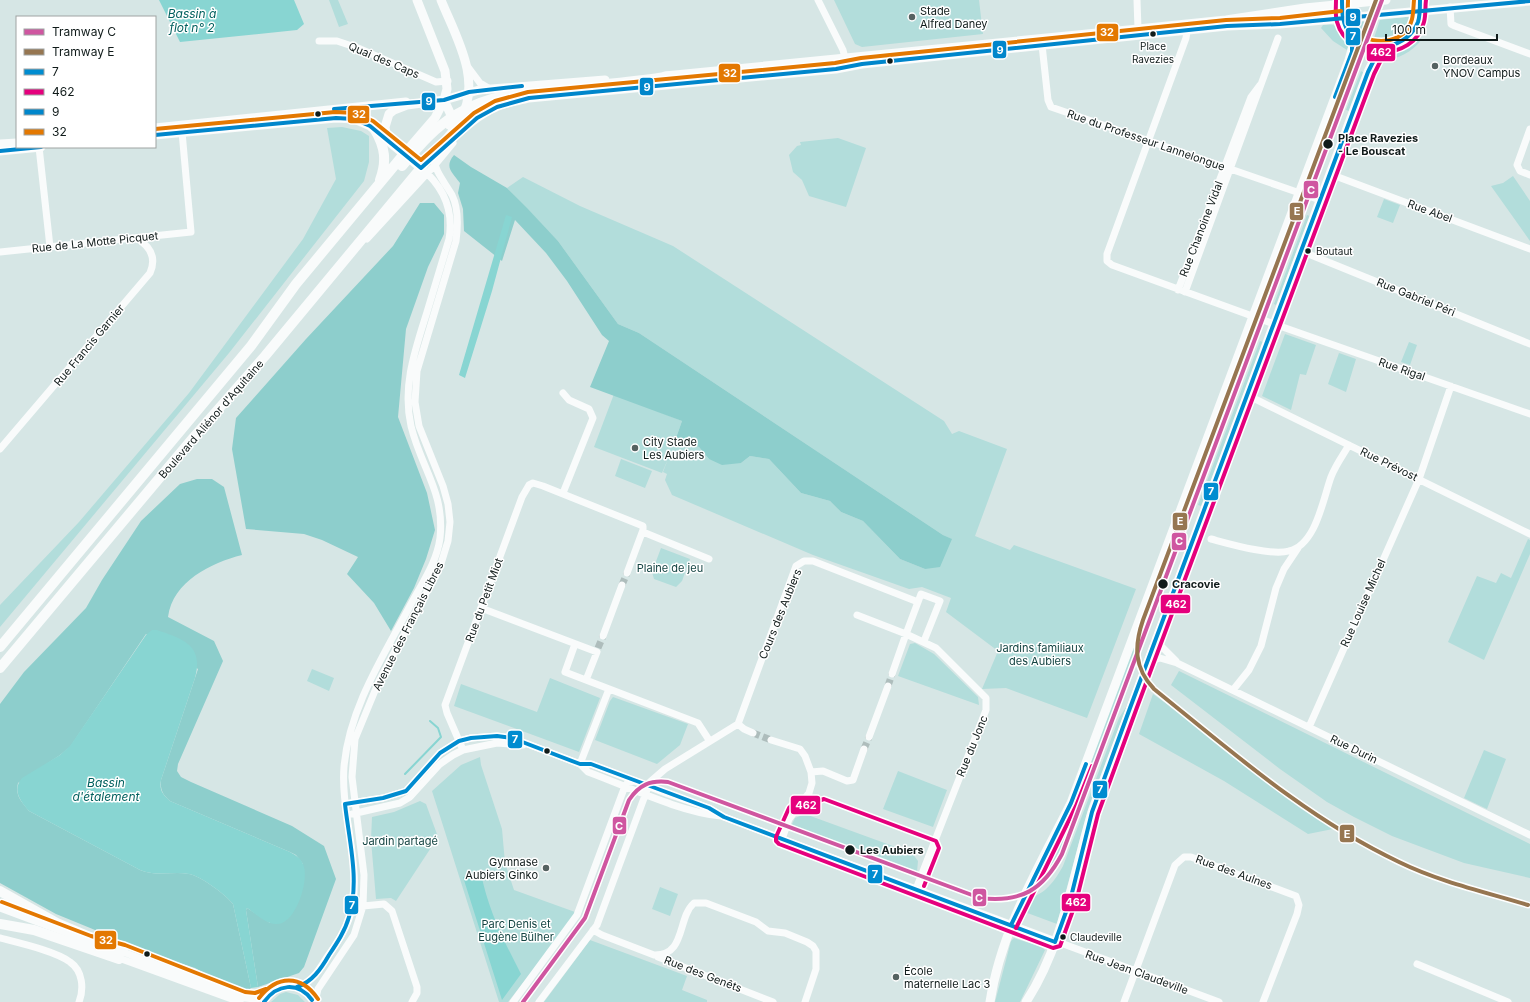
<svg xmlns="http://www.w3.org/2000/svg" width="1530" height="1002" font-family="Inter,sans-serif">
	<rect width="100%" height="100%" fill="#d6e6e5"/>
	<path fill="#b2dddb" d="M329,0H338L348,24L339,27Z
		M834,0H979L983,34L862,47L855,44Z
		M1414,16C1409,35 1391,45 1373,41L1380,20Z
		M1372,21L1365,38L1358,33L1350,23Z
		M1323,25C1328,25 1332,24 1336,26C1344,30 1351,43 1347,50L1333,41L1321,28Z
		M1416,38L1422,39C1412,53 1395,61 1378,60L1383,55L1401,50Z
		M1350,68L1353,69L1339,107L1336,106Z
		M1361,71L1364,73L1349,111L1346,110Z
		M342,127L361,131L369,136V162L364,181L229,353L0,627V605L79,522L189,393L303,239L336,179L327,128Z
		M838,138L866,148L846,207L809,196L802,180L793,172L789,155L797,146L801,145L800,142Z
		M1513,176L1530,201V241L1491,186L1503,183Z
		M523,177L580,206L673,246L944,421L952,434L959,431L1007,449L975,536L1010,550L1014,545L1136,589L1087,718L1006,688L982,689L998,651L946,612L951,598L922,587L909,589L813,555L672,495L665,480L667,474L663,472L668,459L662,473L594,447L614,394L682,421L676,438L699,447L709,459L741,463L750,456L769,459L801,493L830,501L841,512L863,521L900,559L925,569L951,539L943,535L639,333L618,324L558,241L507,188Z
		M1384,199L1400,205L1393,223L1377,217Z
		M1297,211L1300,212L1266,301L1264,300Z
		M1307,215L1310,216L1276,305L1274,304Z
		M1285,334L1316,345L1306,375L1300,374L1291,410L1262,396Z
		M1250,337L1253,338L1191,502L1188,501Z
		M1260,341L1263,342L1201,506L1198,505Z
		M1409,342L1417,345L1410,365L1401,362Z
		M1339,353L1356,359L1346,392L1328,384Z
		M621,459L652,471L645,488L615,476Z
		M1528,539L1530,540V554L1484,660L1448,642L1477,576L1496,583L1501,573L1511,578Z
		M661,548L690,559L682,581L676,587L654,579L652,572Z
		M1143,621L1146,623L1060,854L1046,877L1031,889Z
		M915,643L934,654L978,697L979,705L898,676L910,644Z
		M312,669L334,678L329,691L307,681Z
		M1179,671L1530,844V878L1464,863L1392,836L1354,817L1327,802L1280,769L1171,685Z
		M550,678L600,698L579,752L454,706L461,684L537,712Z
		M1153,694L1338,828L1308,834L1224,781L1139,734Z
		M613,697L688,724L680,745L657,764L595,740L610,701Z
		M1128,704L1089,806L1057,924L1022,911C1028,898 1034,898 1045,890C1053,883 1058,875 1063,866L1119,718Z
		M1484,750L1506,759L1487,809L1464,798Z
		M480,757L481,765L502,829L505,863L514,890L575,912L569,924L508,1002H499L432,791L461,765Z
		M898,771L947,790L933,827L883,809Z
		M420,801L426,804L438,837L396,901L391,898L376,899L371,840L372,817L394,812Z
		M805,814L912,853L918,861L917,872L791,826L795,818Z
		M660,887L678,894L670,916L652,909Z
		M1014,938L1042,947L1045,950L1020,1002H995L1011,941Z
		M590,940L687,976L682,990L707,1000V1002H544Z
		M286,992L298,995L305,1002H271L280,994Z"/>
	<path fill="#8dcecc" d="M454,155L471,167L507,188L527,208L558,241L618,324L639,333L943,535L952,539L940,567L925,569L900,559L863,521L841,512L830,501L801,493L769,459L750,456L741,463L722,465L709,459L699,447L676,438L682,421L590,387L609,341L602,335L567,281L546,253L515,220L502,261L464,231L463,209L458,193L460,183C452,172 444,167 454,155Z
		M420,203H434L444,215V234L428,267L406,329L398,417L427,493L435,530L426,559L414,588L391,631L374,603L347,574L358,557L322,540L304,534L246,529L232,449L236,418L306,339L393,246Z
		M197,479H212L224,487L242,555C211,563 173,581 168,617L214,641L223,661L178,764L177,771L181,777L191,782L292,826L324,846L336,879L304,967L299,973L258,987L246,910L247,908L270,923L303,864L296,855L290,852L170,801C163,795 160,790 161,780L198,669L146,634L70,747L60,755L18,783C15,796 21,801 29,811L140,870C156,877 173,871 189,874C201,876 226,895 233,904L251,988L247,991L217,980L195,968L161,957L56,914L0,883V704L24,672L86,608L102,580L141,521L180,484Z"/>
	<path fill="#88d5d2" d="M159,0H294L304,24L297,30L180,42Z
		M506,215L512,217L492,291L465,378L459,375Z
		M152,630H157C183,639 204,645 195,678L161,780C159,790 163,795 170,801L290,852C295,855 301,858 303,864C310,879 296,924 277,924C267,925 255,913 247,908L246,910L258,987L251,988L233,904C226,895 201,876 189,874C173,871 156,877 140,870L29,811C20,801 12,790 22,778L60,755L70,746L146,635Z
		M481,873C488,910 504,941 521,974L502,1000L463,877Z"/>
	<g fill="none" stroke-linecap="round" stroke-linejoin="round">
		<path stroke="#88d5d2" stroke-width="2" d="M405,774L441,737L438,728L430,721"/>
		<path stroke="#aebdbc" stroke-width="7" stroke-dasharray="7 3.5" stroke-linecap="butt" d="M622,585L627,573
			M598,648L603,636
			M888,686L892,674
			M753,733L771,740
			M864,749L869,737"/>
		<path stroke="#f9fbfb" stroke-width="7" d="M818,0L843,50L845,58
			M1137,0L1138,29
			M1450,7L1451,24L1455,26L1530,54
			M1187,31L1186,38L1107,254V261L1112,265L1274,324L1530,414
			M319,41H337L358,48L436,82L448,81
			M1042,45L1048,100L1051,107L1320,200
			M822,66L837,64L845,58
			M468,67L480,83L490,89
			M1530,129L1517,165L1520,171L1530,175
			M39,147L50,247
			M1330,174L1530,249
			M367,239L434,166L453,143
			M1301,251L1530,344
			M0,252L191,232L182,132
			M1178,290L1251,97L1260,85
			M1185,292L1278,38
			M1247,395L1530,534
			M0,449L150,273C157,257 150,246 136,238
			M563,493L593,418L589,409L569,400L563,393
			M643,532L709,559
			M1211,539C1230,544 1271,556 1289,551C1316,545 1323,499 1331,477C1335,466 1343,455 1349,445
			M481,608L597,652L586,680
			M857,615L906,634L892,674
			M603,636L622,585
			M1156,638L1161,646L1176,661
			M575,644L565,672L698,723L709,740
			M1148,661L1160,658L1177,663L1530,835
			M1233,690L1249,670L1261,646L1276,588L1284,569L1298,548
			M738,724L796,566L804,561H813L918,602
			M1309,727L1419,479L1451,386
			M869,737L888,686
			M771,740L800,749L805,756L811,772L812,783L809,793L789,819L782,839
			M463,750L447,713L445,705L522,497L529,485L533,483L543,486L643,526V530L627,573
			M580,764L588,772C629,787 679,812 721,816
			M580,764L609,689
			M811,772L823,771L847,781L853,780L864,749
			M345,804L383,798L406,791L440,753L459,741L471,738L497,736L512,738L580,764H591L668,794L709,808L724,817L782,839L1219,1002
			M352,814L400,803L410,797L440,764L453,755L463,750L497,743L523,745
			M916,889L986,710V698L936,648L906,634L921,594L940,601L924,641
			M363,906L384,904L392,911L417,987V993L412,1002
			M0,908L99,945
			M593,930L602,935L654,955C686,956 677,918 694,903H706L756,922L768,931L785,933L807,942L813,946L816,951V969L805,1002
			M0,938C19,943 55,951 70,962C83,971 84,989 79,1002
			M118,950L244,998L256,999L268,995
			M116,957L240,1002
			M658,957L773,1002
			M1417,964L1508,1002
			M297,987C312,983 319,970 327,957C336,945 344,933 349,919C365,874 340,815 344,767C349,708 384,655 411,604C422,583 437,562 440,538C445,492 421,468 411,426C402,386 415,350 427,312C434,288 442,263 449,239C454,210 444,187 421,168
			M266,998C278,981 304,983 313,1002
			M315,1002L318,989L354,935L363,906L364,875L352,777L355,739L379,681L440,567L448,541L450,522L448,504L443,486L419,426L415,402L417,371L456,241C458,226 459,209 452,195C444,181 435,172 433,156
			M513,1002L577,915L625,786L628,782L635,781
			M539,1002L597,925L650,782L665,769L738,724L744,729L753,733
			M1124,1002L1175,865L1184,857H1191L1296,896L1299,905L1297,914L1263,1002"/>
		<path stroke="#f9fbfb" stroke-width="9" d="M1341,11C1345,65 1427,58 1420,0
			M665,76L1138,29L1226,20L1305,8L1386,0
			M444,100L451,115L449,125
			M155,128L406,102
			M155,135L336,118L354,119L370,126L421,168C435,153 450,137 460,120C483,81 456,37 441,0
			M387,140L385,127L389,114L394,110L407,105L444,100L479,90L605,80
			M0,144L17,143
			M0,151L41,147
			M404,154L435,118L444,100L447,89L445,71L417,0
			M433,156C453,139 472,117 496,107C507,102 518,101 529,98L836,69L862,64L1227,26L1280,24L1530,1
			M990,1002C1001,930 1039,867 1071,803L1349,60L1353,46L1352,36
			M1026,1002C1063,945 1073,876 1092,812L1368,72L1377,54L1385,48"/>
		<path stroke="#f9fbfb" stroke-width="10" d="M375,130C385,147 387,161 380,180
			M402,166C419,146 435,127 457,114C493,92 537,91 578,87C610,84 641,81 672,76
			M0,647L251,346L296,284L404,154
			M0,668L193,438L265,356L421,168
			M0,891L57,923L123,951
			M0,924L34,930L119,959"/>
		<defs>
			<path id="bus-1" d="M1342,0C1342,12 1342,25 1351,35C1371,55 1408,48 1418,22C1420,16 1420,7 1420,0
				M1335,97L1352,52V36
				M345,804L383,798L406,791L440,753L459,741L471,738L497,736L512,738L580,764H591L709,808L724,817L1055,942
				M1011,925L1071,803L1086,764
				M1055,942L1070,901L1092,812L1130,708L1368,72L1377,54L1385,48
				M297,987C312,982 321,969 329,955C337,943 345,931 349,917C360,880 349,841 345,804
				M264,1002C277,984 298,981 312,1000"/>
			<path id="bus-2" d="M1336,0C1336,7 1335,15 1337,22C1348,62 1414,63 1424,22C1426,15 1425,7 1426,0
				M1341,99L1358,54V36
				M924,886L939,848L936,841L824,799L807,805H792L789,808L776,837V841L779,844L1053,948L1060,946L1076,902L1098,814L1136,710L1374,74L1382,58L1389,53
				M1016,928L1076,806L1092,766"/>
			<path id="bus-3" d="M334,109L444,100L469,92L522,86
				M155,135L336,118L354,119L370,126L421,168L477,118L497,107L529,98L836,69L862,64L1227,26L1280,24L1530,1
				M0,151L41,147"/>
			<path id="bus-4" d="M1348,0C1348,6 1347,13 1349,19C1355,42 1388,48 1405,32C1414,23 1413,11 1414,0
				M155,129L335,112L355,113L373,121L421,160L474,113L495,101L528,92L835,63L861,58L1226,20L1280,18L1341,11
				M2,902L91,936L125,945L245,992L255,993L266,989
				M259,998C277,975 301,974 318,999"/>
		</defs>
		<use href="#bus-1" stroke="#fff" stroke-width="7"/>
		<use href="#bus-2" stroke="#fff" stroke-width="7"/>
		<use href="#bus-3" stroke="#fff" stroke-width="7"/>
		<use href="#bus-4" stroke="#fff" stroke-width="7"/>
		<use href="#bus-1" stroke="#008cd0" stroke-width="4"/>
		<use href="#bus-2" stroke="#e5007d" stroke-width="4"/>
		<use href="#bus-3" stroke="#0086cb" stroke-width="4"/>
		<use href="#bus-4" stroke="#e37801" stroke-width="4"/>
		<defs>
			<path id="tram-1" d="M523,1002L585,918L629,800C639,785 650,780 668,782L980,898C1021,903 1043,890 1062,854L1382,0"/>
			<path id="tram-2" d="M1376,0L1143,620C1134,646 1134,668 1154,689C1232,752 1308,819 1399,862C1440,882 1485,892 1528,905"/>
		</defs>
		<use href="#tram-1" stroke="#fff" stroke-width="7"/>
		<use href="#tram-2" stroke="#fff" stroke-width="7"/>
		<use href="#tram-1" stroke="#cf56a0" stroke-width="4"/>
		<use href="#tram-2" stroke="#967651" stroke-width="4"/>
	</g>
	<g fill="#556261" stroke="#fff" stroke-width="1.5">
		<circle cx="912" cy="17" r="4"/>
		<circle cx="1435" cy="66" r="4"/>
		<circle cx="635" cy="448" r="4"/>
		<circle cx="546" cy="868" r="4"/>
		<circle cx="896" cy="977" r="4"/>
	</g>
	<g fill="#101b1a" stroke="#fff" stroke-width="1.5">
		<circle cx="1153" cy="34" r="3.5"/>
		<circle cx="890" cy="61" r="3.5"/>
		<circle cx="318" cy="114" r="3.5"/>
		<circle cx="1328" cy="144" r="5.5"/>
		<circle cx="1308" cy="251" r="3.5"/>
		<circle cx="1163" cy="584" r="5.5"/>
		<circle cx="547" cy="751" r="3.5"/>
		<circle cx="850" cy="850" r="5.5"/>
		<circle cx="1063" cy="937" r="3.5"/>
		<circle cx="147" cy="954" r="3.5"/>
	</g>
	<g text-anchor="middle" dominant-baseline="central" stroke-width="3" stroke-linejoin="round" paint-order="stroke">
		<g font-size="10" fill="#101b1a" stroke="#fff" text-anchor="start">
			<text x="1153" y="46" text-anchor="middle">Place<tspan x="1153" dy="13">Ravezies</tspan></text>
			<text x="1316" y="251">Boutaut</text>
			<text x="1070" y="937">Claudeville</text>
		</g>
		<g font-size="11" fill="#101b1a" stroke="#fff" text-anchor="start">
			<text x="920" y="11">Stade<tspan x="920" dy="13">Alfred Daney</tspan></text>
			<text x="1443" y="60">Bordeaux<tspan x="1443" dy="13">YNOV Campus</tspan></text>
			<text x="643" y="442">City Stade<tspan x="643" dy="13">Les Aubiers</tspan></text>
			<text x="538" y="862" text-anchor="end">Gymnase<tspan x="538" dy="13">Aubiers Ginko</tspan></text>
			<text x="904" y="971">École<tspan x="904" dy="13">maternelle Lac 3</tspan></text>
		</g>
		<g font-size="11" fill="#101b1a" stroke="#fff">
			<text transform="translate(384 60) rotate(23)">Quai des Caps</text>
			<text transform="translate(1146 140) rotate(19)">Rue du Professeur Lannelongue</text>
			<text transform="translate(1430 211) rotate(20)">Rue Abel</text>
			<text transform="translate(1201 229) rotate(-69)">Rue Chanoine Vidal</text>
			<text transform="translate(95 242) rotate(-6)">Rue de La Motte Picquet</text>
			<text transform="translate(1416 297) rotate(22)">Rue Gabriel Péri</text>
			<text transform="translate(89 345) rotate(-50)">Rue Francis Garnier</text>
			<text transform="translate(1402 369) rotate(19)">Rue Rigal</text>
			<text transform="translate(211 419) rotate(-49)">Boulevard Aliénor d'Aquitaine</text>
			<text transform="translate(1389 464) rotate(26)">Rue Prévost</text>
			<text transform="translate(484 600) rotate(-70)">Rue du Petit Miot</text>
			<text transform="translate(1363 603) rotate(-66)">Rue Louise Michel</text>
			<text transform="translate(780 614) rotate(-68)">Cours des Aubiers</text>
			<text transform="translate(408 626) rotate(-63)">Avenue des Français Libres</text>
			<text transform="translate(972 746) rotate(-68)">Rue du Jonc</text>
			<text transform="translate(1354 749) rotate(26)">Rue Durin</text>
			<text transform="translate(1234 872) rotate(20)">Rue des Aulnes</text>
			<text transform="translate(1137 972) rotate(20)">Rue Jean Claudeville</text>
			<text transform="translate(703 974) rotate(21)">Rue des Genêts</text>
		</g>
		<g font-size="11" font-weight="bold" fill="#101b1a" stroke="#fff" text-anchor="start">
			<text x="1338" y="138">Place Ravezies<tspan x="1338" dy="13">- Le Bouscat</tspan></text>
			<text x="1172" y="584">Cracovie</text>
			<text x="860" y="850">Les Aubiers</text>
		</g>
		<g font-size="11" fill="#144442" stroke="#fff">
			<text x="670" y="568">Plaine de jeu</text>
			<text x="1040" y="648">Jardins familiaux<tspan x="1040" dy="13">des Aubiers</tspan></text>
			<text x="400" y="841">Jardin partagé</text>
			<text x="516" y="924">Parc Denis et<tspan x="516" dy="13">Eugène Bülher</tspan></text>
		</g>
		<g font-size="12" font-style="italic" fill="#00605e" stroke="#fff">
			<text x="192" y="13">Bassin à<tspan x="192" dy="14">flot n° 2</tspan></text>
			<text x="106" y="782">Bassin<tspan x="106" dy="14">d'étalement</tspan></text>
		</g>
	</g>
	<g stroke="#fff" stroke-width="1.5">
		<rect x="1345" y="8" width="16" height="19" rx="4" fill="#0086cb"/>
		<rect x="1096" y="23" width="23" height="19" rx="4" fill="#e37801"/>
		<rect x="1345" y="27" width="16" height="19" rx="4" fill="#008cd0"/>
		<rect x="992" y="40" width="15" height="19" rx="4" fill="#0086cb"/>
		<rect x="1366" y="43" width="30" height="19" rx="4" fill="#e5007d"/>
		<rect x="718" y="63" width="23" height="20" rx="4" fill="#e37801"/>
		<rect x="639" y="77" width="15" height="19" rx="4" fill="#0086cb"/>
		<rect x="421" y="92" width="15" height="19" rx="4" fill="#0086cb"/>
		<rect x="347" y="105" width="23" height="19" rx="4" fill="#e37801"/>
		<rect x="1303" y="180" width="16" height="19" rx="4" fill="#cf56a0"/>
		<rect x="1289" y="202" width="15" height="19" rx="4" fill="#967651"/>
		<rect x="1203" y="482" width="16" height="19" rx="4" fill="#008cd0"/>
		<rect x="1172" y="512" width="16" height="19" rx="4" fill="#967651"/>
		<rect x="1171" y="532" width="16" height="19" rx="4" fill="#cf56a0"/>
		<rect x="1160" y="594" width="31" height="20" rx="4" fill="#e5007d"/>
		<rect x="507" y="730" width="16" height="19" rx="4" fill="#008cd0"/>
		<rect x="1092" y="780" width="16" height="19" rx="4" fill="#008cd0"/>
		<rect x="790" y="795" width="31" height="20" rx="4" fill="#e5007d"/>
		<rect x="612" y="816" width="15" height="19" rx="4" fill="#cf56a0"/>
		<rect x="1339" y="824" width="16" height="19" rx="4" fill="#967651"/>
		<rect x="867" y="864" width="16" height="20" rx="4" fill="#008cd0"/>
		<rect x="972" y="888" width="15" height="19" rx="4" fill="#cf56a0"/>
		<rect x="1061" y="893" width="30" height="19" rx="4" fill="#e5007d"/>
		<rect x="344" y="895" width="15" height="20" rx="4" fill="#008cd0"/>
		<rect x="94" y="930" width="23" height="20" rx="4" fill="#e37801"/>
	</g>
	<g font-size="11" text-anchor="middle" font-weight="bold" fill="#fff">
		<text x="1353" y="21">9</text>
		<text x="1107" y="36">32</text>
		<text x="1353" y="40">7</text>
		<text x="1000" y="54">9</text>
		<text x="1381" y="56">462</text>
		<text x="730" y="77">32</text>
		<text x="647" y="91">9</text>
		<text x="429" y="105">9</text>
		<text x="359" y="118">32</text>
		<text x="1311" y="194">C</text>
		<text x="1297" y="215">E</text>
		<text x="1211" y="495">7</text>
		<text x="1180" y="525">E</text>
		<text x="1179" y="545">C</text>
		<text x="1176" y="608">462</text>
		<text x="515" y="743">7</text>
		<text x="1100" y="793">7</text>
		<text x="806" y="809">462</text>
		<text x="619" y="830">C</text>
		<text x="1347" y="838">E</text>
		<text x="875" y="878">7</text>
		<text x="979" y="902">C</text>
		<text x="1076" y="906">462</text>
		<text x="352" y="909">7</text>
		<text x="106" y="944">32</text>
	</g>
	<rect x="16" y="16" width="140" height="132" fill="#ffffff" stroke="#9fa4a3"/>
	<rect x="24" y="29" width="20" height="6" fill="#cf56a0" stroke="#9fa4a3"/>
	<text x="52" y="36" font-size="12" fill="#101b1a">Tramway C</text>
	<rect x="24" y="49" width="20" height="6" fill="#967651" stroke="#9fa4a3"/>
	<text x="52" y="56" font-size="12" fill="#101b1a">Tramway E</text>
	<rect x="24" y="69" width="20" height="6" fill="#008cd0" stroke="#9fa4a3"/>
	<text x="52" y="76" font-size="12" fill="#101b1a">7</text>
	<rect x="24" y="89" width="20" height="6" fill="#e5007d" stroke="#9fa4a3"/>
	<text x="52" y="96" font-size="12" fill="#101b1a">462</text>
	<rect x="24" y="109" width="20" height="6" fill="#0086cb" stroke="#9fa4a3"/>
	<text x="52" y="116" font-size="12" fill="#101b1a">9</text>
	<rect x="24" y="129" width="20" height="6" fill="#e37801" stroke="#9fa4a3"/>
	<text x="52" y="136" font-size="12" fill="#101b1a">32</text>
	<path d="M1386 34v6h111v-6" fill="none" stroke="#101b1a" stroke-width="2"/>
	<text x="1392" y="34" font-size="12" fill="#101b1a" stroke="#ffffff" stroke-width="3" paint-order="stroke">100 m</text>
</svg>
